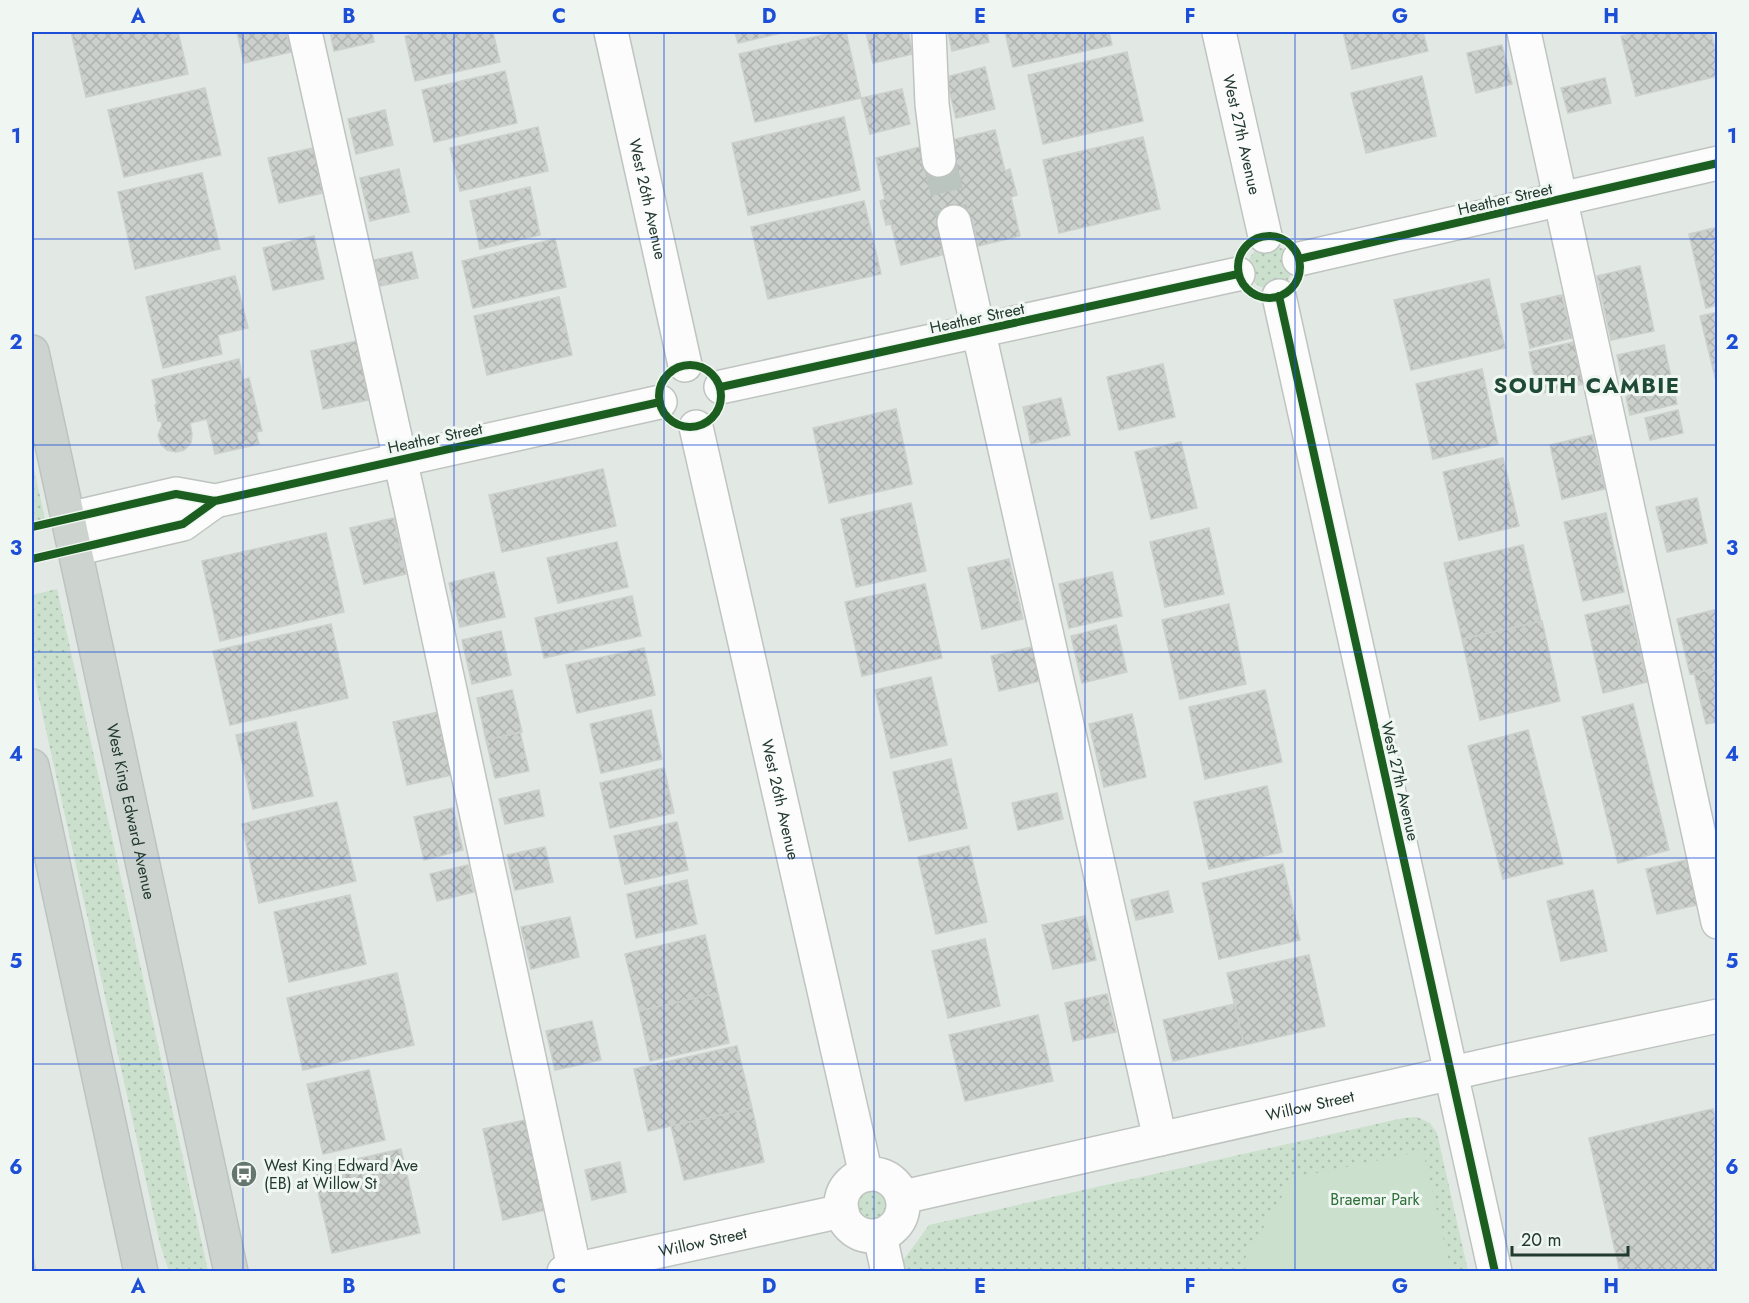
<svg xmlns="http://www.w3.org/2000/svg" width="1749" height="1303" font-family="Jost,sans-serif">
	<defs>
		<pattern id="green-dots" width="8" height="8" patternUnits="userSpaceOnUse" patternTransform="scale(1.5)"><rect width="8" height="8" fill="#cbe0cd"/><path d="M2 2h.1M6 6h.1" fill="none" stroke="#aec1b0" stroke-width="1.8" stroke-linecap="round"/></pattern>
		<pattern id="building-cross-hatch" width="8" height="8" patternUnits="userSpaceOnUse" patternTransform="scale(1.5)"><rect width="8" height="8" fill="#cbd0cd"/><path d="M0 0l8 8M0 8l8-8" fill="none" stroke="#aeb3b0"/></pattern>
	</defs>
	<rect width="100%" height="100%" fill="#e2e8e4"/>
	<path fill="url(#green-dots)" d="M1248 267a22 22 0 1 1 44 0a22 22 0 1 1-44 0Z
		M32,460L45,519L42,524L32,526Z
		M57,589L208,1271H169L160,1244L32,667V595Z
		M1417,1117L1430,1123L1437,1133L1468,1271L904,1272L902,1262L929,1225L1403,1118Z
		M850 1205a21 21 0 1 1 42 0a21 21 0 1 1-42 0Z"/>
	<path fill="#cbe0cd" d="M1423,1151L1451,1271H1246L1244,1260L1293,1178Z"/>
	<path fill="url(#building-cross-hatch)" stroke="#cbd0cd" stroke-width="1.5" d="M71,32H178L188,74L86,97Z
		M237,32H286L291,52L244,63Z
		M330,32H372L374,42L334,51Z
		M424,32H493L500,62L415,81L405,36Z
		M735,32H786L738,43Z
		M836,32H846L861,98L755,122L739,54Z
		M866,32H908L913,54L873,63Z
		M948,32H987L989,42L952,51Z
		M1005,32H1109L1112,45L1013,67Z
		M1343,32H1423L1428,51L1352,69Z
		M1640,32H1711L1718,60V76L1636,96L1621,36Z
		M1502,45L1512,84L1476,93L1467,53Z
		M1127,52L1143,121L1043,144L1028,75Z
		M985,67L995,109L956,118L946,77Z
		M505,71L517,123L434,142L422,90Z
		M1422,76L1436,136L1366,153L1351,93Z
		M1605,78L1611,103L1568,113L1561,88Z
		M205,88L221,155L124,177L108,110Z
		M902,89L910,124L870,134L861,98Z
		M385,110L393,145L356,154L348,119Z
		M844,117L860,190L748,215L732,143Z
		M538,127L548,171L460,191L450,148Z
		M995,130L1005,171L1010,169L1017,195L1011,197L1020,236L978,246L972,218L954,222L946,254L901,265L891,224L886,225L880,201L885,199L876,158L920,147L924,163L948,141Z
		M1143,137L1160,209L1059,233L1043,160Z
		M313,148L323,193L279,203L268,158Z
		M399,169L409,212L370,221L360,178Z
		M202,173L220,249L135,269L118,192Z
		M530,187L540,235L480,249L470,201Z
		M864,201L881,274L768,299L751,227Z
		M1718,227V305L1706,308L1689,234Z
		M314,236L324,279L273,290L263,248Z
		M555,239L566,287L473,308L462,261Z
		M412,252L418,278L380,286L374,260Z
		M1640,266L1654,331L1611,340L1597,276Z
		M235,276L248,328L218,335L222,354L163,368L146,297Z
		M1489,279L1505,348L1411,370L1394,300Z
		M1562,295L1572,338L1530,348L1521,304Z
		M559,297L572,355L487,375L474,316Z
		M1718,312V389L1700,316Z
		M357,341L369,400L323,409L311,351Z
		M1574,342L1583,384L1538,394L1529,352Z
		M1664,345L1677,404L1630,415L1617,355Z
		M239,359L243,380L249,378L262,431L256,432L259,444L215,454L207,419L190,423L192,434L191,443L184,450L176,452L167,450L161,444L158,435L162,425L161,421H158L155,405H157L152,380Z
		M1163,364L1175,417L1119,430L1107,377Z
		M1482,369L1498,444L1433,459L1416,384Z
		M1061,398L1070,435L1031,444L1023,407Z
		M896,409L912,484L829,503L813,428Z
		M1678,410L1683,433L1650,440L1645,418Z
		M1592,435L1605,489L1562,499L1550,445Z
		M1181,442L1197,508L1151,519L1135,452Z
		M1503,458L1519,526L1459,540L1443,472Z
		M603,469L616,526L502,552L489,495Z
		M1697,498L1707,543L1667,552L1656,507Z
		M911,503L926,571L856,587L841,519Z
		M1606,513L1624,592L1583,601L1564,522Z
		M394,518L406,574L364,584L350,528Z
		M1209,528L1224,594L1165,607L1150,542Z
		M326,533L344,612L220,641L202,561Z
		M617,542L628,587L558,603L547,558Z
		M1523,545L1541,621L1462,639L1444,563Z
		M1009,559L1023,619L982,629L968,568Z
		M494,572L505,617L460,627L449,583Z
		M1112,572L1122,616L1069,628L1059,584Z
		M925,584L942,658L862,676L845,602Z
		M632,596L641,636L544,658L535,618Z
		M1229,604L1246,684L1180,699L1162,620Z
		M1629,605L1647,682L1603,693L1585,615Z
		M1718,609V668L1690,674L1677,619Z
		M1542,621L1560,701L1480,720L1462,639Z
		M331,624L348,698L230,725L213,651Z
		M1116,625L1127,672L1082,683L1071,636Z
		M501,631L511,675L472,684L462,640Z
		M1032,647L1040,681L999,691L991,656Z
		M644,648L655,695L577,713L566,665Z
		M1718,668V722L1706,724L1694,673Z
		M931,677L947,745L891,758L875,690Z
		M512,690L522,732L486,740L477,698Z
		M1265,690L1282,762L1205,779L1189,707Z
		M1633,704L1669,850L1618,863L1582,717Z
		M651,710L662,759L601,773L590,724Z
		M439,712L452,775L407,785L393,722Z
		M1132,714L1146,777L1104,787L1089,724Z
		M296,722L313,796L253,809L236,735Z
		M1528,730L1563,864L1503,879L1468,746Z
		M520,732L529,771L495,778L486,740Z
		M951,759L967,828L909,841L893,772Z
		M664,768L674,813L610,828L600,783Z
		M1267,786L1282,852L1209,869L1194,802Z
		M539,790L544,816L505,824L499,799Z
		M1057,793L1063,819L1018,830L1012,803Z
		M337,802L356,881L259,903L242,824Z
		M453,808L463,850L424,860L414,817Z
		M677,822L688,870L625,884L614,836Z
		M969,846L987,922L936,934L918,857Z
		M545,847L553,882L515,890L507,855Z
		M1691,859L1701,904L1657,914L1646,869Z
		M1283,864L1300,940L1219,959L1202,883Z
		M468,865L474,892L437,901L430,874Z
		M687,880L697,924L636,938L627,894Z
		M1593,890L1607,951L1561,961L1547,901Z
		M1168,891L1173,912L1136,920L1131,900Z
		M350,895L366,964L289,982L274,912Z
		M1085,916L1096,960L1053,969L1042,925Z
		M570,917L579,957L531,969L521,927Z
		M705,935L718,993L639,1011L625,954Z
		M985,939L1000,1006L948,1018L932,951Z
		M1309,955L1325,1026L1244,1045L1227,973Z
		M397,973L414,1045L303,1070L287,998Z
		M718,993L729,1043L650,1061L639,1011Z
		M1107,994L1116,1032L1073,1041L1065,1003Z
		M1235,1004L1244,1045L1173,1061L1163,1020Z
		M1038,1015L1053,1081L965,1101L949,1035Z
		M592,1021L601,1060L555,1070L546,1031Z
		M737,1046L752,1108L648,1131L634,1069Z
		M369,1070L385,1140L323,1154L307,1084Z
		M752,1108L764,1162L684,1180L671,1126Z
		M1713,1109L1718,1127V1272H1620L1589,1138Z
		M530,1119L550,1209L503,1220L483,1129Z
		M401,1149L420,1233L332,1253L313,1169Z
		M620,1162L626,1192L592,1200L585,1170Z
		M32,1250L36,1272H32Z"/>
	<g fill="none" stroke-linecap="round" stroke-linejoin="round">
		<path stroke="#bbc5c0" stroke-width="33" stroke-dasharray="33 16" stroke-linecap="butt" d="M939,160L954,222"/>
		<defs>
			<g id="minor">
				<path d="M305,32L410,504L575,1272"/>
				<path id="s1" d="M611,32L685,365"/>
				<path d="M929,32L932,104L939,160"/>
				<path id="s2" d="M1219,32L1265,236"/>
				<path d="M1524,32L1718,922"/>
				<path d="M954,222L1160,1139"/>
				<path d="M1299,259L1718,163"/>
				<path d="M1279,296L1495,1272"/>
				<path d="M721,387L1238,274"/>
				<path id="s3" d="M696,427L866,1175"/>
				<path d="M68,519L176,494L215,501L660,402"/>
				<path d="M75,549L183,524L215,501"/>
				<circle cx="872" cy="1205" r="31"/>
				<path id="s4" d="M903,1197L1501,1062L1718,1016"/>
				<path d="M880,1236L888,1272"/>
				<path id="s5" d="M564,1272L842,1211"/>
			</g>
			<g id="major">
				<path id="s6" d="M32,352L231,1272"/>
				<path d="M32,766L141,1272"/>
			</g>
		</defs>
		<use href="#minor" stroke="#bfc4c1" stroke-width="36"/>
		<use href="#major" stroke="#bcc4c0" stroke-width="36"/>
		<use href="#minor" stroke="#fbfcfb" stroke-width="33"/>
		<use href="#major" stroke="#cdd4d0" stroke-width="33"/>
		<defs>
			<path id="cycleway" d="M1238 267a31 31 0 1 1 62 0a31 31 0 1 1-62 0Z
				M1299,259L1718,163
				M1279,296L1495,1272
				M659 396a31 31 0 1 1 62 0a31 31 0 1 1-62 0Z
				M721,387L1238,274
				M32,527L176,494L215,501L660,402
				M32,559L183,524L215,501"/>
		</defs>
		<use href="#cycleway" stroke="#f0f7f2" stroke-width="11"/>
		<use href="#cycleway" stroke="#1b5e20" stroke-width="8"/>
	</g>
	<path fill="none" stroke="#1d4ed8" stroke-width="1.5" stroke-opacity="0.55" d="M243,32V1272M454,32V1272M664,32V1272M874,32V1272M1085,32V1272M1295,32V1272M1506,32V1272M32,239H1718M32,445H1718M32,652H1718M32,858H1718M32,1064H1718"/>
	<defs>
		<symbol id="bus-disc" viewBox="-11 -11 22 22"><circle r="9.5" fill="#65766e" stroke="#f0f7f2"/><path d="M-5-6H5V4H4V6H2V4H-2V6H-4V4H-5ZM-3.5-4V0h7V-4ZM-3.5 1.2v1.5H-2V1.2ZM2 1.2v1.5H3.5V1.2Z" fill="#fff"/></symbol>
	</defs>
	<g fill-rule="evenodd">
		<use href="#bus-disc" x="229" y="1159" width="30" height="30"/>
	</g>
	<g text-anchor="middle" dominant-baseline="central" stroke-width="6" stroke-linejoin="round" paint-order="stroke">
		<g font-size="16" fill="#21392e" stroke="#f0f7f2">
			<text stroke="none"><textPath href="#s2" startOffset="105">West 27th Avenue</textPath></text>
			<text stroke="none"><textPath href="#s1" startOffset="171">West 26th Avenue</textPath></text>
			<text transform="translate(1505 199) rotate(-13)">Heather Street</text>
			<text transform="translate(977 318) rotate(-12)">Heather Street</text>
			<text transform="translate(435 438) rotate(-12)">Heather Street</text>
			<text transform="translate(1400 781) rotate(77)">West 27th Avenue</text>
			<text stroke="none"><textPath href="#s3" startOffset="382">West 26th Avenue</textPath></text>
			<text stroke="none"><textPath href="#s6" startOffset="470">West King Edward Avenue</textPath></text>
			<text stroke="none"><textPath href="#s4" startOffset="417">Willow Street</textPath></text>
			<text stroke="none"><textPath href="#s5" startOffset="142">Willow Street</textPath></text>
		</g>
		<g font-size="16" fill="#21392e" stroke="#f0f7f2" text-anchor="start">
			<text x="264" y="1165">West King Edward Ave<tspan x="264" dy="18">(EB) at Willow St</tspan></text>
		</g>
		<g font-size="16" fill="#2e6e39" stroke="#f0f7f2">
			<text x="1375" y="1199">Braemar Park</text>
		</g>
		<g font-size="22" font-weight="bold" letter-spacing="1.5" fill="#1f4a36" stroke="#f0f7f2">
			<text x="1587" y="385">SOUTH CAMBIE</text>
		</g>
	</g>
	<rect width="1749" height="1303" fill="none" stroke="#f0f7f2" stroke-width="66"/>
	<path d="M1512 1246v9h116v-9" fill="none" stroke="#21392e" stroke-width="3"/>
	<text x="1521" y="1246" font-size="18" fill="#21392e" stroke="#f0f7f2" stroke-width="4.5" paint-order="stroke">20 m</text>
	<rect x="33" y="33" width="1683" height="1237" fill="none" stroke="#1d4ed8" stroke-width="2"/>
	<g font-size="20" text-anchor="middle" font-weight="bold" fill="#1d4ed8">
		<text x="138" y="23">A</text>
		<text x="349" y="23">B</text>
		<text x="559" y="23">C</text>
		<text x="769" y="23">D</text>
		<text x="980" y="23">E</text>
		<text x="1190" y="23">F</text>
		<text x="1400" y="23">G</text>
		<text x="1611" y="23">H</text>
		<text x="16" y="143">1</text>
		<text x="1732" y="143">1</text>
		<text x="16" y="349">2</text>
		<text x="1732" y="349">2</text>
		<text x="16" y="555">3</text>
		<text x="1732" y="555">3</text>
		<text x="16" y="761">4</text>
		<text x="1732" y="761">4</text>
		<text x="16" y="968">5</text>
		<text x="1732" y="968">5</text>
		<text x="16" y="1174">6</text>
		<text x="1732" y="1174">6</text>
		<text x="138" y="1293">A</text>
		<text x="349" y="1293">B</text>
		<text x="559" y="1293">C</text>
		<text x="769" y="1293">D</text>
		<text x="980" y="1293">E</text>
		<text x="1190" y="1293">F</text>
		<text x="1400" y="1293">G</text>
		<text x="1611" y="1293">H</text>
	</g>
</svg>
